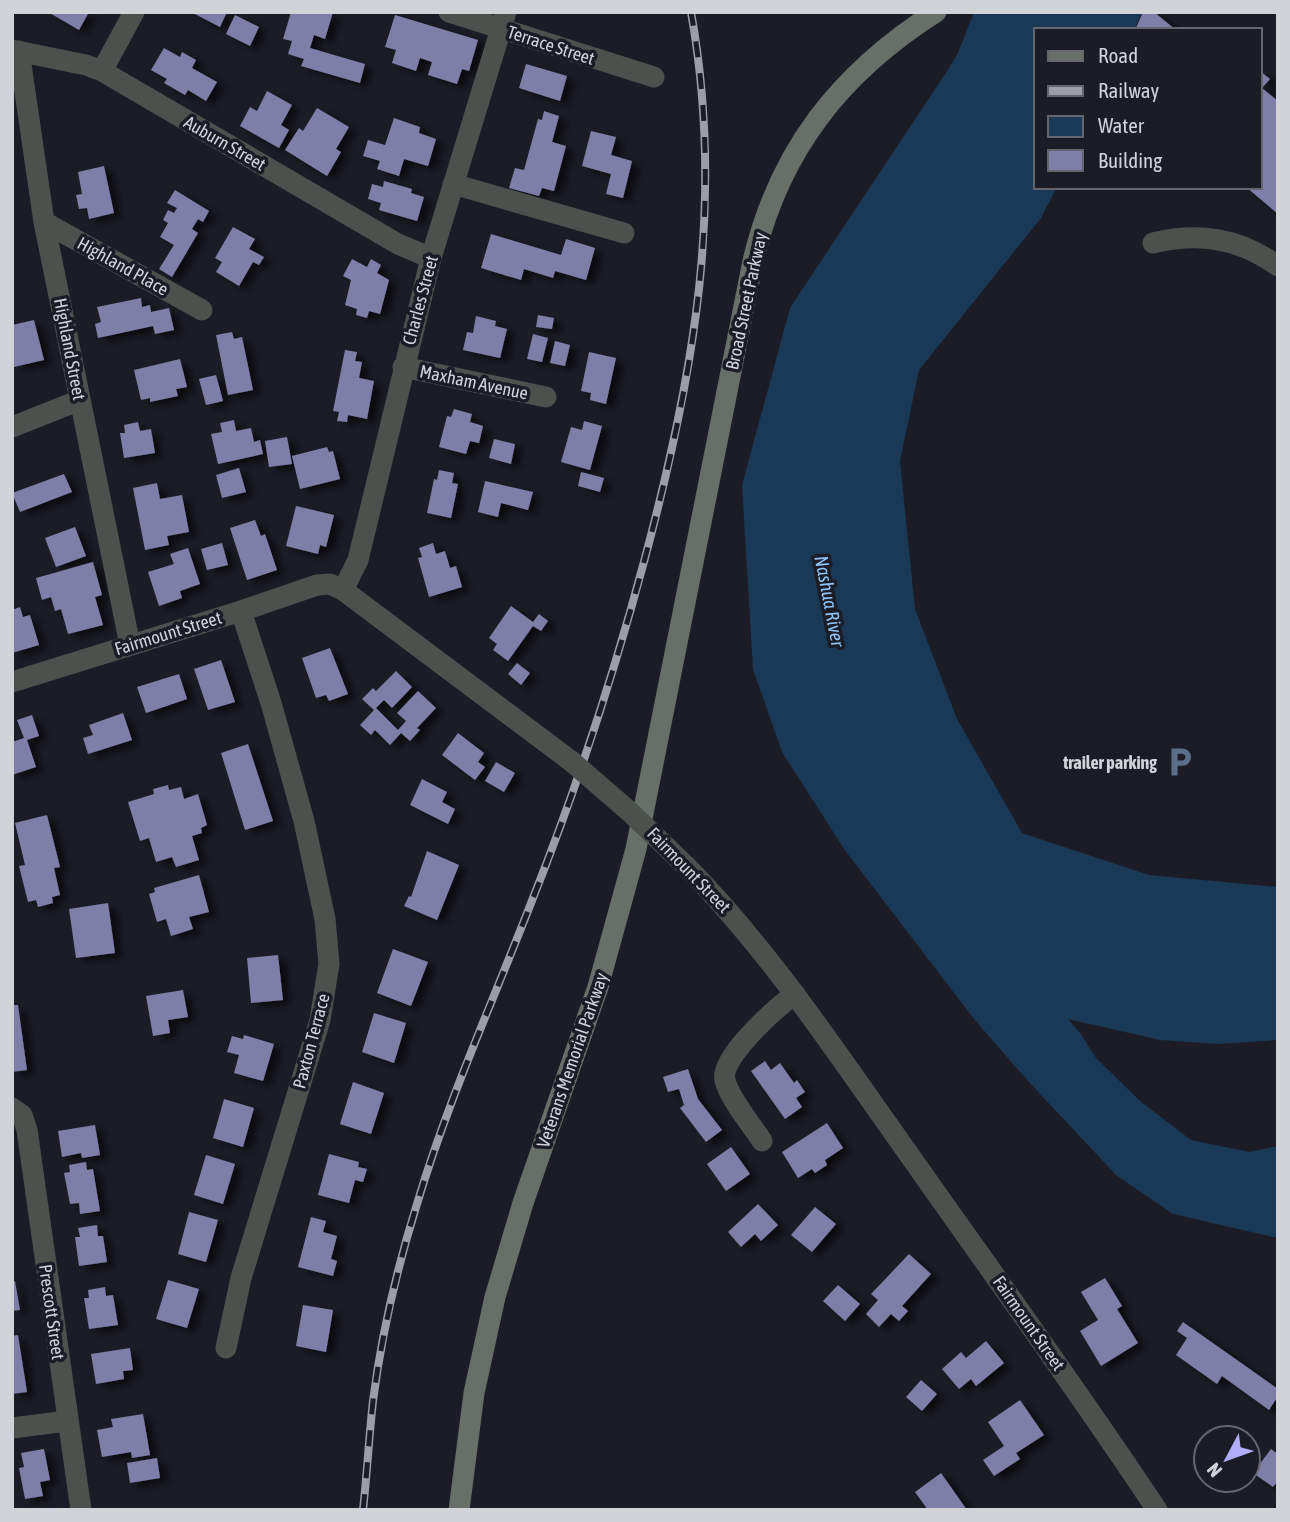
<svg xmlns="http://www.w3.org/2000/svg" width="1290" height="1522" font-family="'Asap Condensed',sans-serif">
	<defs>
		<filter id="shadow"><feDropShadow dx="8" dy="4.5" stdDeviation="3.5" flood-color="#0009"/></filter>
	</defs>
	<rect width="100%" height="100%" fill="#1c1c26"/>
	<path fill="#193956" d="M974,12H1142L1134,30H1036V187H1057L1041,218L919,370L900,461L915,609L957,719L1022,833L1149,875L1278,887V1040L1218,1044L1160,1040L1068,1019L1080,1033L1096,1058L1140,1101L1191,1140L1249,1152L1278,1146V1238L1173,1214L1116,1175L1027,1080L974,1019L844,849L782,752L753,669L742,485L790,308L947,71L958,53Z"/>
	<path fill="#7e7ea8" filter="url(#shadow)" d="M48,12H89L79,30Z
		M191,12H227L220,27Z
		M291,12H333L325,39L314,35L310,48L365,64L360,83L301,66L304,59L288,54L292,41L283,39Z
		M1143,12H1154L1176,30H1135Z
		M235,15L259,27L250,46L226,34Z
		M395,15L478,40L469,71L462,69L457,84L428,75L432,62L420,58L416,71L392,63L396,50L385,47Z
		M164,48L180,57L182,52L196,60L192,68L217,82L206,101L188,90L185,95L164,83L167,79L151,70Z
		M526,64L567,76L560,101L519,88Z
		M1260,71L1270,79L1262,88L1278,101V214L1246,187H1260Z
		M267,91L292,105L281,125L289,130L279,148L240,126L250,107L257,111Z
		M317,108L349,127L336,149L341,152L327,176L285,150L299,128L303,131Z
		M544,111L559,116L552,142L566,146L554,191L542,188L539,196L509,188L515,168L524,170L538,119L542,120Z
		M394,118L420,127L419,133L436,139L428,166L404,159L399,176L377,169L380,161L363,156L368,140L385,145Z
		M591,131L616,137L611,155L632,161L623,198L606,194L611,174L582,166Z
		M104,166L114,213L89,219L87,208L79,209L76,195L82,194L78,172Z
		M384,181L412,189L411,193L424,197L417,221L379,210L381,203L368,199L372,184L383,187Z
		M175,190L209,211L203,222L198,219L192,229L198,233L172,277L159,269L174,245L160,237L168,223L163,220L168,210L174,213L177,208L167,203Z
		M233,227L255,239L249,249L264,257L259,265L253,262L239,286L216,272L222,262L215,258Z
		M491,234L561,255L566,239L595,248L586,280L555,271L553,278L524,269L521,280L481,268Z
		M352,259L367,267L371,259L381,265L377,273L389,280L380,314L369,311L367,318L356,315L357,309L345,305L351,280L343,276Z
		M141,298L142,307L150,305L151,312L169,308L174,330L155,334L153,326L98,338L95,324L101,322L97,307Z
		M538,315L554,318L552,329L536,327Z
		M476,316L496,321L495,326L507,329L500,358L463,350L467,332L473,333Z
		M34,320L44,360L14,367L12,325Z
		M232,332L234,339L242,337L253,390L228,395L216,335Z
		M533,334L548,338L542,362L527,359Z
		M555,341L570,345L565,366L550,363Z
		M345,350L357,352L355,361L362,362L359,378L374,381L367,419L348,415L347,422L337,421L339,412L333,411Z
		M589,352L616,358L606,404L590,400L591,393L581,391Z
		M180,359L187,387L176,389L178,396L150,402V398L141,400L134,370Z
		M216,375L223,401L206,405L199,379Z
		M454,409L472,414L470,422L483,426L479,443L470,441L466,454L439,447L447,416L451,417Z
		M234,420L236,431L251,428L254,442L260,440L263,454L218,464L211,434L222,432L220,423Z
		M584,421L602,426L590,470L561,462L571,427L582,430Z
		M138,422L140,431L151,429L155,453L124,458L120,433H125L124,425Z
		M287,437L292,464L269,467L265,441Z
		M494,439L515,444L511,464L489,458Z
		M327,447L329,452L333,451L340,479L300,489L292,456Z
		M239,468L246,492L222,498L216,475Z
		M439,470L454,473L452,483L458,484L451,518L427,513L434,479L437,480Z
		M581,472L604,478L600,492L578,486Z
		M64,474L72,492L20,512L12,493Z
		M485,481L533,492L528,510L501,503L498,517L478,512Z
		M157,483L160,499L182,495L189,532L167,536L169,545L145,550L133,488Z
		M296,506L334,515L326,547L320,545L318,554L286,546Z
		M255,520L261,536L265,534L277,570L247,580L230,528Z
		M75,527L86,556L56,567L45,538Z
		M222,543L228,565L207,570L201,549Z
		M433,543L436,554L445,551L450,568L456,566L462,587L429,597L418,558L422,557L419,548Z
		M188,548L200,584L180,591L182,598L159,606L148,572L174,564L170,554Z
		M93,562L102,595L95,597L103,625L68,634L61,609L55,611L51,597L42,600L36,578Z
		M511,606L533,622L539,614L548,621L541,631L533,626L508,661L493,650L497,644L489,638Z
		M20,607L23,617L30,615L39,645L12,653V610Z
		M330,648L348,694L329,701L326,695L316,698L302,658Z
		M221,660L235,702L208,710L194,669Z
		M517,663L530,673L521,685L508,674Z
		M396,671L412,687L392,708L384,700L376,708L398,730L406,721L397,713L418,691L436,708L417,728L420,730L410,741L401,733L390,745L375,730L371,735L360,725L374,710L362,699L373,688L376,691Z
		M179,674L187,699L146,713L137,687Z
		M123,713L132,740L88,754L83,738L93,735L89,725Z
		M32,715L39,736L27,740L36,767L12,775V742L24,738L17,720Z
		M458,733L484,753L478,762L485,767L475,780L442,755Z
		M248,744L273,821L245,830L221,753Z
		M496,762L515,773L504,792L485,781Z
		M422,779L447,792L442,802L455,809L448,824L410,805Z
		M168,785L169,790L181,787L184,799L198,794L207,825L201,828L202,833L192,836L199,860L176,867L172,857L156,862L149,838L140,841L128,802L154,794L153,789Z
		M47,815L60,867L54,868L60,895L52,897L53,903L38,907L36,900L28,902L19,866L25,865L15,823Z
		M427,851L459,865L437,920L404,906L409,896L411,897Z
		M199,875L209,912L189,917L193,929L171,936L166,919L157,922L149,894L155,892L154,888Z
		M108,903L115,953L76,958L69,909Z
		M393,949L428,962L411,1006L377,993Z
		M278,955L283,1000L251,1003L247,958Z
		M183,990L188,1017L168,1020L170,1033L153,1036L146,996Z
		M12,1005H18L27,1070L12,1072Z
		M374,1013L406,1023L394,1063L362,1052Z
		M244,1035L274,1044L263,1081L234,1073L239,1055L227,1052L232,1036L243,1039Z
		M765,1061L771,1070L780,1063L794,1083L797,1080L805,1092L796,1098L802,1107L785,1119L751,1071Z
		M688,1069L698,1099L722,1130L706,1142L680,1108L684,1105L679,1089L668,1092L663,1077Z
		M353,1082L384,1093L371,1134L340,1124Z
		M224,1099L254,1108L243,1147L213,1138Z
		M827,1123L843,1148L825,1160L827,1165L815,1173L812,1169L798,1178L782,1152Z
		M95,1125L100,1155L82,1158L81,1153L62,1157L58,1131Z
		M731,1147L750,1174L726,1191L707,1164Z
		M329,1154L359,1162L358,1167L367,1169L363,1182L355,1180L349,1203L318,1195Z
		M206,1155L235,1164L223,1204L194,1195Z
		M86,1162L87,1170L93,1169L100,1211L80,1214L79,1203L70,1204L64,1173L70,1172L69,1165Z
		M758,1204L778,1225L761,1241L755,1234L741,1247L728,1232Z
		M815,1207L836,1224L812,1252L791,1235Z
		M189,1212L218,1220L206,1262L178,1254Z
		M311,1217L326,1221L323,1232L337,1236L331,1259L337,1261L333,1276L298,1267Z
		M97,1225L98,1236H103L107,1262L79,1266L75,1237H80L78,1228Z
		M909,1254L931,1274L902,1306L908,1311L899,1321L891,1314L879,1327L866,1314L878,1300L871,1294Z
		M1105,1278L1122,1306L1117,1309L1138,1343L1101,1366L1080,1331L1098,1320L1081,1292Z
		M168,1280L199,1289L187,1328L156,1319Z
		M15,1281L20,1310L12,1311V1282Z
		M838,1285L860,1304L845,1321L823,1301Z
		M105,1287L106,1296L113,1295L118,1325L89,1329L84,1298H89L88,1290Z
		M303,1305L333,1310L326,1352L296,1346Z
		M1183,1322L1278,1389V1396L1269,1410L1222,1376L1217,1384L1176,1355L1187,1338L1177,1331Z
		M18,1335L27,1392L12,1394V1336Z
		M986,1341L1004,1363L976,1386L971,1379L959,1389L942,1369L961,1352L966,1358Z
		M130,1348L133,1370L123,1371L124,1379L96,1384L91,1354Z
		M921,1380L937,1394L922,1411L906,1397Z
		M1020,1400L1044,1435L1016,1453L1020,1459L994,1476L983,1460L1004,1446L988,1422Z
		M143,1414L150,1455L132,1458L131,1452L102,1457L97,1430L113,1427L111,1419Z
		M44,1449L50,1480L40,1482L43,1496L25,1499L19,1468L24,1467L21,1453Z
		M1271,1449L1278,1454V1481L1273,1487L1253,1473Z
		M157,1458L160,1478L130,1483L127,1463Z
		M941,1473L967,1510H928L915,1492Z"/>
	<g fill="none" stroke-linecap="round" stroke-linejoin="round">
		<path stroke="#4d514d" stroke-width="21" d="M449,12L654,77
			M12,50L86,65L102,71L398,244L431,258
			M19,51L44,222L130,645
			M102,71L134,12
			M453,184L624,233
			M44,222L202,310
			M1153,243C1199,232 1239,238 1278,266
			M403,367L546,397
			M12,427L80,400
			M343,590L358,560L431,258L506,12
			M12,682L241,611L317,585L330,584L343,590L571,761
			M686,866C769,950 834,1049 903,1146C988,1267 1075,1386 1157,1510
			M12,1108L22,1115L27,1130L81,1510
			M762,1141C751,1124 729,1098 725,1080C719,1058 777,1007 795,994
			M226,1348L241,1278L320,1020L329,964L325,919L304,821L271,703L241,611
			M12,1428L67,1421"/>
		<path stroke="#686e68" stroke-width="21" d="M459,1510L474,1393L495,1297L523,1203L598,987L636,849L753,261C779,151 840,73 936,12"/>
		<defs>
			<path id="rail" d="M363,1510C367,1474 369,1437 373,1401C381,1338 398,1265 417,1204C448,1100 494,999 533,898C577,787 614,674 645,558C694,375 725,201 691,12"/>
		</defs>
		<use href="#rail" stroke="#9d9da5" stroke-width="8"/>
		<use href="#rail" stroke="#1c1c26" stroke-width="5" stroke-dasharray="16" stroke-linecap="butt"/>
		<path stroke="#4d514d" stroke-width="21" d="M571,761L630,812L686,866"/>
	</g>
	<defs>
		<symbol id="parking-bare" viewBox="-9 -9 18 18"><path d="M-3.5-5.5H1a3.5 3.5 0 0 1 0 7H-1V5.5H-3.5ZM-1-3.4V-.6H.8a1.4 1.4 0 0 0 0-2.8Z" fill="#5c6f8a" stroke="#1c1c26" stroke-width="2.5" paint-order="stroke"/></symbol>
	</defs>
	<g fill-rule="evenodd">
		<use href="#parking-bare" x="1158" y="740" width="44" height="44"/>
	</g>
	<g text-anchor="middle" dominant-baseline="central" stroke-width="7" stroke-linejoin="round" paint-order="stroke">
		<g font-size="18" fill="#d2d2d9" stroke="#1c1c26">
			<text transform="translate(551 45) rotate(18)">Terrace Street</text>
			<text transform="translate(225 143) rotate(30)">Auburn Street</text>
			<text transform="translate(123 266) rotate(29)">Highland Place</text>
			<text transform="translate(420 300) rotate(-75)">Charles Street</text>
			<text transform="translate(746 301) rotate(-78)">Broad Street Parkway</text>
			<text transform="translate(70 349) rotate(79)">Highland Street</text>
			<text transform="translate(474 382) rotate(12)">Maxham Avenue</text>
			<text transform="translate(168 633) rotate(-17)">Fairmount Street</text>
			<text transform="translate(689 870) rotate(46)">Fairmount Street</text>
			<text transform="translate(311 1041) rotate(-75)">Paxton Terrace</text>
			<text transform="translate(572 1060) rotate(-71)">Veterans Memorial Parkway</text>
			<text transform="translate(52 1312) rotate(82)">Prescott Street</text>
			<text transform="translate(1029 1323) rotate(55)">Fairmount Street</text>
		</g>
		<g font-size="18" font-weight="bold" fill="#d2d2d9" stroke="#1c1c26" text-anchor="end">
			<text x="1157" y="762">trailer parking</text>
		</g>
		<g font-size="19" font-style="italic" fill="#8ec4f8" stroke="#1c1c26">
			<text transform="translate(830 601) rotate(79)">Nashua River</text>
		</g>
	</g>
	<rect width="1290" height="1522" fill="none" stroke="#d2d2d9" stroke-width="28"/>
	<rect x="1034" y="28" width="228" height="161" fill="#1c1c26" stroke="#65656e" stroke-width="2"/>
	<rect x="1048" y="51" width="35" height="10" fill="#686e68" stroke="#65656e" stroke-width="2"/>
	<text x="1098" y="63" font-size="21" fill="#d2d2d9">Road</text>
	<rect x="1048" y="86" width="35" height="10" fill="#9d9da5" stroke="#65656e" stroke-width="2"/>
	<text x="1098" y="98" font-size="21" fill="#d2d2d9">Railway</text>
	<rect x="1048" y="116" width="35" height="21" fill="#193956" stroke="#65656e" stroke-width="2"/>
	<text x="1098" y="133" font-size="21" fill="#d2d2d9">Water</text>
	<rect x="1048" y="150" width="35" height="21" fill="#7e7ea8" stroke="#65656e" stroke-width="2"/>
	<text x="1098" y="168" font-size="21" fill="#d2d2d9">Building</text>
	<g transform="translate(1227 1459) rotate(229)"><circle r="33" fill="#1c1c26" stroke="#65656e" stroke-width="2"/>
	<path d="M0-5L12 26L0 18L-12 26Z" fill="#b0aefa"/>
	<text y="-10" font-size="19" font-weight="bold" text-anchor="middle" fill="#d2d2d9">N</text>
	</g>
</svg>
